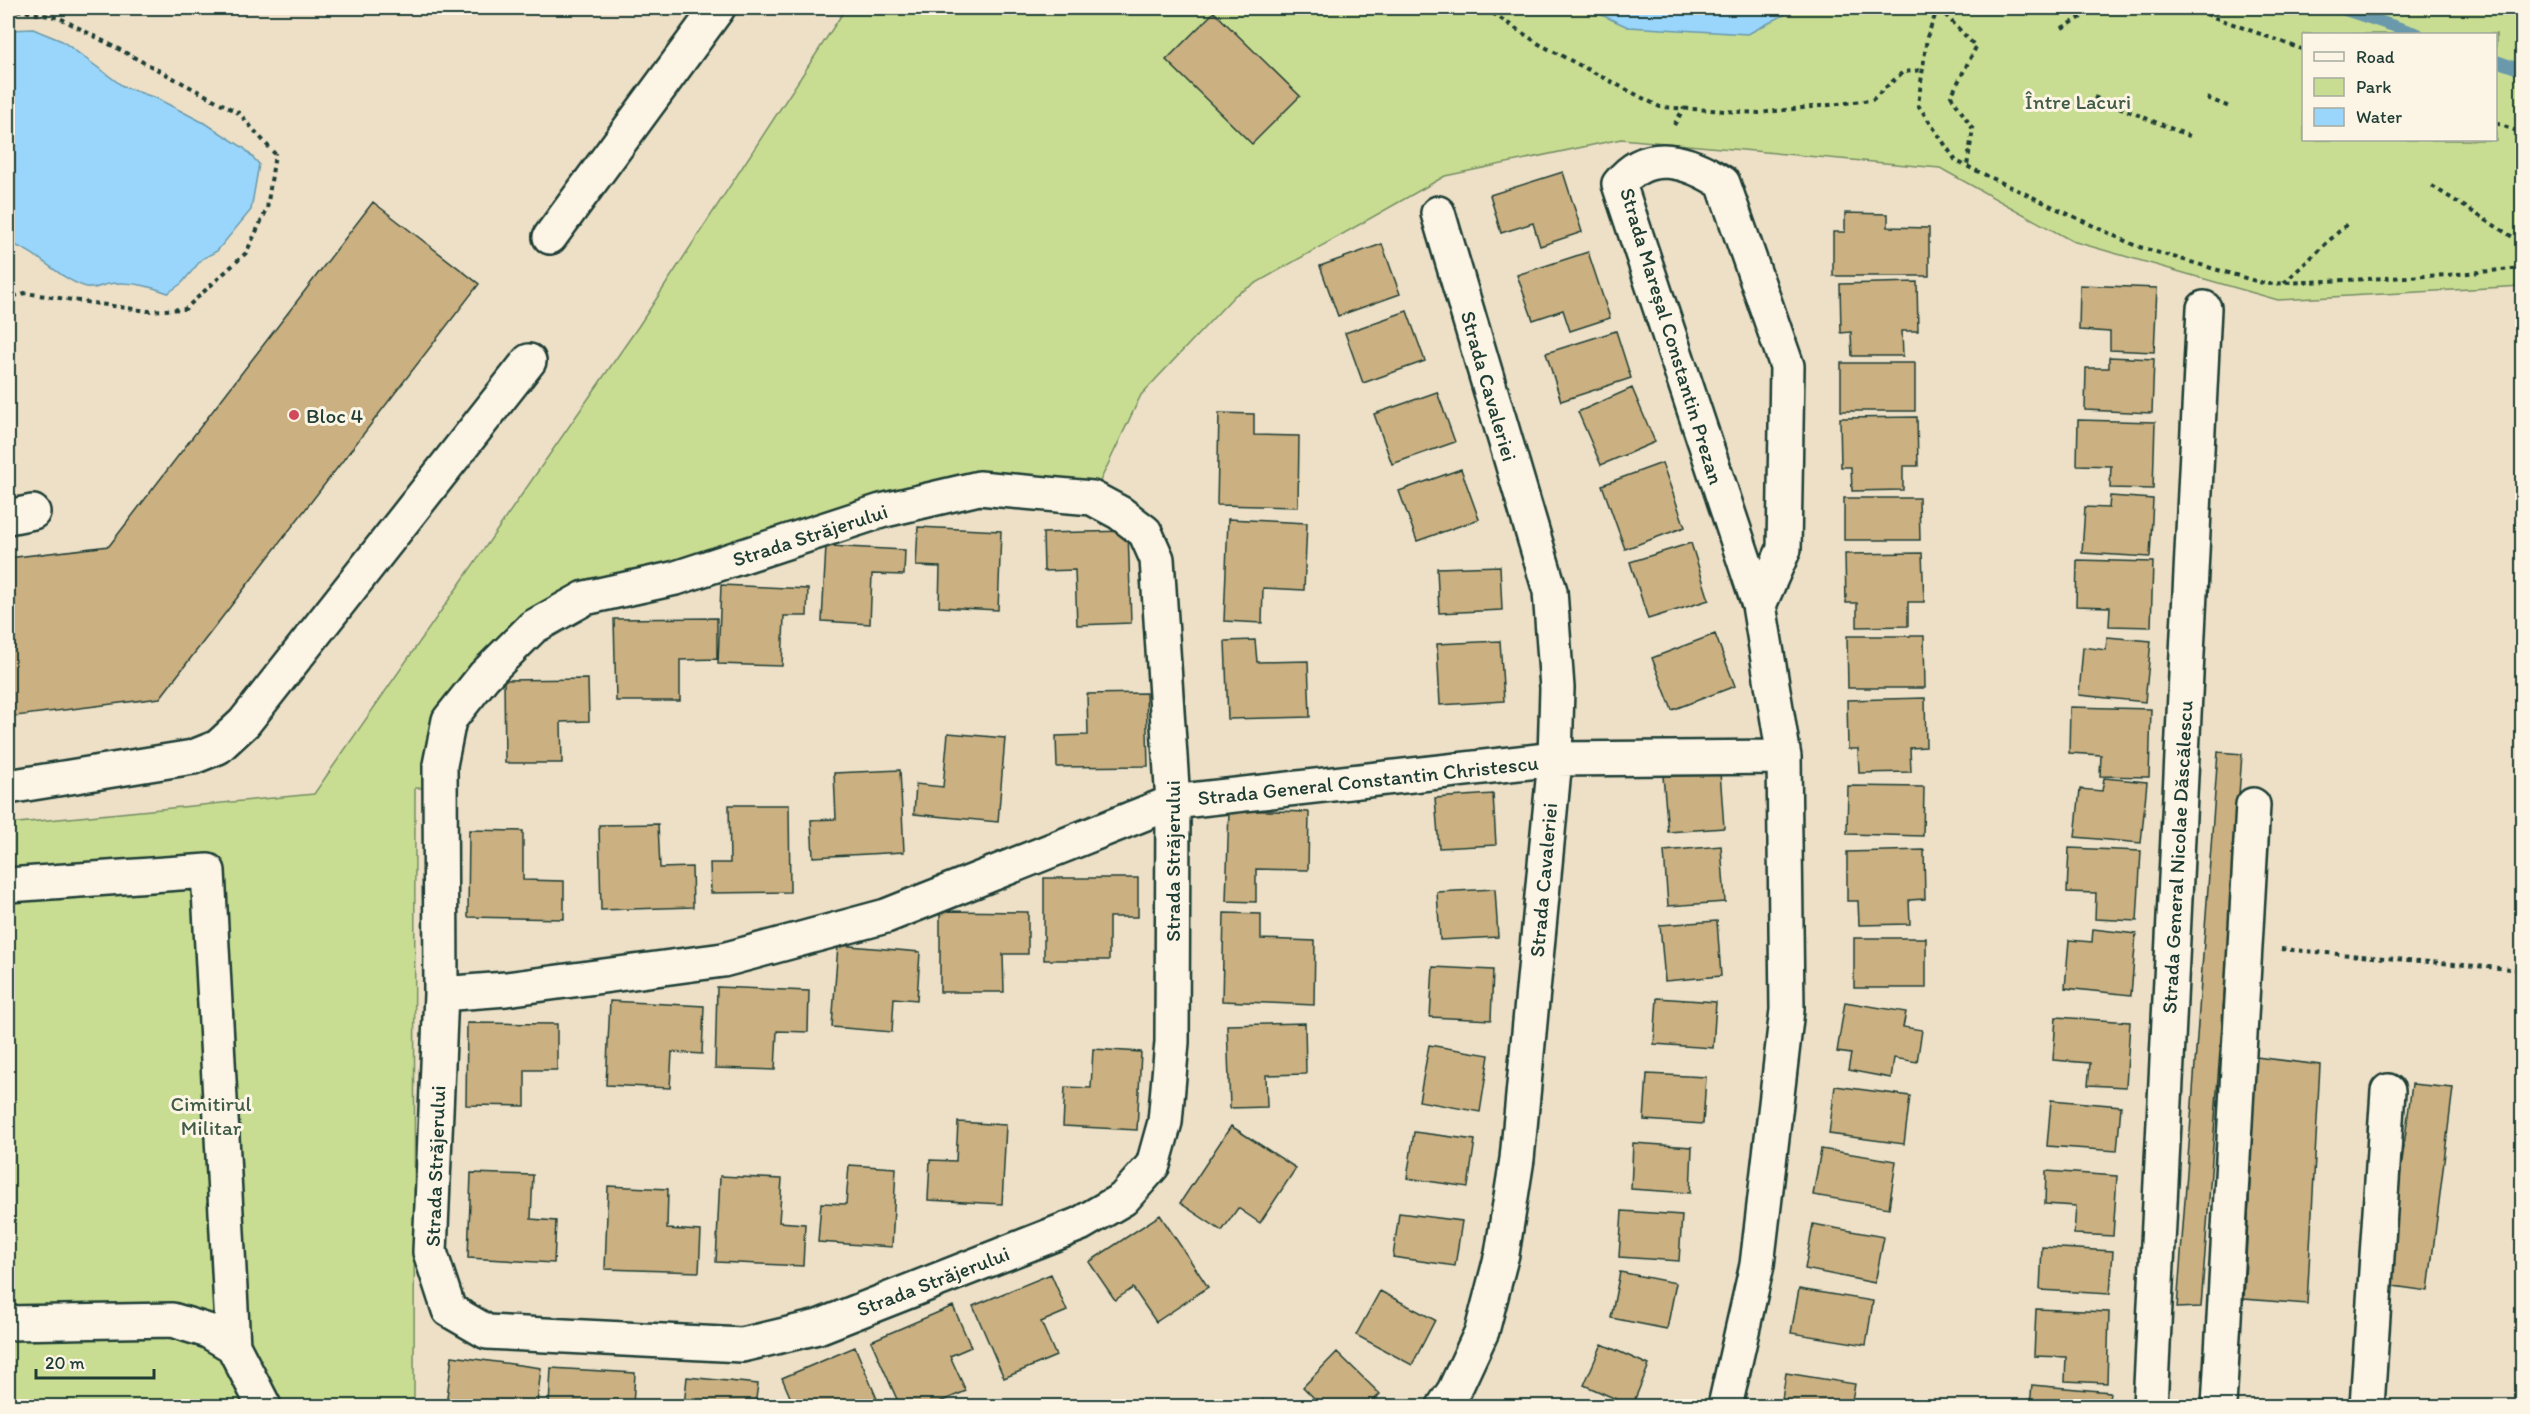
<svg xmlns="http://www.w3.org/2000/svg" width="2530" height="1414" font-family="Itim,sans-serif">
	<rect width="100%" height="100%" fill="#ede0c7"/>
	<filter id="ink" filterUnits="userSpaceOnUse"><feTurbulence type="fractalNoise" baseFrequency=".0167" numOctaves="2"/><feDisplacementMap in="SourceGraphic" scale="12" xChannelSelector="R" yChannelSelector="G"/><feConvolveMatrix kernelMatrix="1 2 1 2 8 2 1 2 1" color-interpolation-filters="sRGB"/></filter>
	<g filter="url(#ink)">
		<path fill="#c9dd92" stroke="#748d63" stroke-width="1.5" fill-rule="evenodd" d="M846,8H2518L2522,9V286L2278,300L2072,241L1940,168L1621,139L1445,176L1235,295L1141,395L1092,498L979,488L585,598L449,719L440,788H415L414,1406H8V824L314,794L638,327ZM2304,34H2496V140H2304Z"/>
		<path fill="#9ad6fb" stroke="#6999ab" stroke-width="1.5" d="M1586,8H1797L1748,34L1628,27Z
			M33,29L62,41L124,87L156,98L208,125L244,148L259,164L251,210L217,251L202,259L182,283L168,293C150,286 127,281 108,284C102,285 96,289 90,288C59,281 39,251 8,243V30Z"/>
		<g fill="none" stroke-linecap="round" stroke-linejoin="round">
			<path stroke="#6999ab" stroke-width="12" d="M2339,8L2418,34
				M2496,61L2522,70"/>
		</g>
		<path fill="#cbb081" stroke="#1f3d34" stroke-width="1.5" d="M1214,12L1300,96L1252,144L1166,60Z
			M1563,172L1582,232L1540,246L1533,223L1501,233L1490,195Z
			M373,202L479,284L160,698L8,717V558L109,546Z
			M1845,213L1888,214V227L1929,228V276H1833V232H1845Z
			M1382,244L1400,294L1338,316L1320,266Z
			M1588,252L1610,318L1570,331L1563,310L1533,320L1517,275Z
			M1917,282L1918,331H1902L1903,356H1852L1851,332L1841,333L1840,284Z
			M2080,285L2157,288L2154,352L2110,350V332L2079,330Z
			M1407,311L1425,361L1363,383L1345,333Z
			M1616,331L1631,378L1561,401L1546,353Z
			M2109,357L2154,359L2152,413L2085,410L2086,368H2109Z
			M1841,363H1915V411H1841Z
			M1632,388L1655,442L1601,465L1578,412Z
			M1437,392L1455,442L1392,464L1374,414Z
			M1219,413L1254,414V435L1299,436L1298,507L1217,505Z
			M1917,417L1918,466H1903V490L1852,491L1851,467H1841L1840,418Z
			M2078,420L2155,422L2153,489L2110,488L2111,466L2077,465Z
			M1662,463L1685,527L1625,549L1602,485Z
			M1461,469L1479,519L1417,541L1399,491Z
			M2110,496L2153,499L2150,557L2082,553L2085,507L2109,508Z
			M1844,498H1919L1920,540H1844Z
			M1228,519L1307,523L1304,590L1263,588L1262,623L1224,621Z
			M918,527L1001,531L998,610L939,607L940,567L916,566Z
			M1128,531L1131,623L1077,625L1075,570L1044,571L1043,533Z
			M1691,543L1709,600L1648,619L1630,562Z
			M826,546L905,550L904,575L872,574L870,624L822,621Z
			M1922,553L1924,602H1908V626L1857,627V603H1846L1845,554Z
			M2077,560L2153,562L2151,627L2109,626L2110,607L2076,606Z
			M1500,566L1502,610L1439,613L1437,568Z
			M721,585L808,589L807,616H784L782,666L718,664Z
			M717,618V659L680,660V701H616L614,619Z
			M1715,634L1735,686L1672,710L1652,658Z
			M1847,636H1924L1925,688H1848Z
			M2107,637L2151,641L2145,702L2079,695L2083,647L2106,650Z
			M1255,640L1257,662L1308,661L1310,717L1228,719L1225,641Z
			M1500,641L1504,701L1440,705L1437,644Z
			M588,679L589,721L561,722L562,763H505L504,680Z
			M1146,693L1148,766L1057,767L1056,736L1088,735L1087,694Z
			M1925,698L1926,747L1910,748L1911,772L1859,773L1858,749H1848L1847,700Z
			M2070,707L2151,709L2149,777L2100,776L2101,755L2069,753Z
			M948,733L1005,738L998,822L914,814L916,784L943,787Z
			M2218,752L2242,754L2201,1307L2177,1308Z
			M900,770L904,852L813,857L811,820L836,819L834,773Z
			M1720,772L1724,828L1668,832L1663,776Z
			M2104,778L2147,782L2141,843L2075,837L2080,789L2102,791Z
			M1848,786L1924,787L1923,836L1847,834Z
			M1493,794L1496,845L1439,848L1435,798Z
			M729,805H789L790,892L711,893L710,863H730Z
			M1229,810L1309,812L1308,870L1256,869V902L1226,901Z
			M658,824L660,868L692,867L693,907L601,910L599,825Z
			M469,830L523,831V880L564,881V919L468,917Z
			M1721,846L1725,902L1668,906L1664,851Z
			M2069,848L2141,851L2137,921L2095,919L2096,893L2067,892Z
			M1924,850L1925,899L1909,900L1910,924L1859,925L1858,901H1847V852Z
			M1044,878H1138V917H1109V960H1044Z
			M1495,889L1498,937L1440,940L1437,892Z
			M940,911L1028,912V954H1003L1004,992H940Z
			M1224,913L1261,914V939L1315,941L1314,1005L1222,1001Z
			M1717,921L1721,976L1665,981L1660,925Z
			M2093,929L2136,934L2131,995L2065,988L2069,940L2092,942Z
			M1854,938H1926V988H1854Z
			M838,945L920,952L917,1000L894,998L892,1032L832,1027Z
			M1433,967L1493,970L1491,1020L1430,1017Z
			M717,987L809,991L808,1032L777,1031L775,1070L715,1068Z
			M1657,998L1716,1002L1713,1048L1654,1044Z
			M610,1001L704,1006L702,1054L672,1052L670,1088L606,1085Z
			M1845,1002L1906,1012L1903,1027L1922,1030L1917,1062L1894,1058L1891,1078L1848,1070L1851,1054L1837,1052Z
			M2056,1017L2130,1022L2126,1087L2088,1085L2090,1063L2053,1060Z
			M467,1023L557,1024V1070H525V1106L466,1105Z
			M1305,1023L1306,1074L1266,1075L1267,1107L1230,1108L1227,1025Z
			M1429,1045L1489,1055L1480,1112L1419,1101Z
			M1093,1049L1141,1052L1137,1130L1063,1126L1065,1087L1091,1088Z
			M2256,1057L2320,1065L2307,1304L2244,1299Z
			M1647,1074L1706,1077L1703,1124L1644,1120Z
			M2412,1084L2453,1088L2428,1291L2386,1285Z
			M1835,1086L1910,1096L1904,1144L1829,1134Z
			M2051,1100L2121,1106L2117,1151L2047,1146Z
			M958,1122L1006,1125L1002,1204L928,1200L930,1160L956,1161Z
			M1231,1126L1296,1168L1260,1223L1238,1208L1222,1231L1180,1203Z
			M1414,1132L1475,1140L1468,1187L1407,1178Z
			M1633,1143L1692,1147L1690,1193L1631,1189Z
			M1821,1149L1896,1161L1889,1208L1813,1195Z
			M849,1165L896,1168L892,1247L818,1242L821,1203L846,1204Z
			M2046,1171L2117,1176L2113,1236L2074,1234L2076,1206L2045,1204Z
			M471,1173L533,1175L531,1219L556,1221L554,1263L468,1258Z
			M720,1176L782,1179L779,1222L805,1224L803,1266L716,1262Z
			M608,1186L668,1189L667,1229L701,1231L699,1272L605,1269Z
			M1622,1211L1682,1215L1679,1261L1619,1257Z
			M1399,1213L1462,1221L1455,1266L1393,1257Z
			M1160,1215L1208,1287L1156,1322L1133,1288L1115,1300L1089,1262Z
			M1813,1224L1884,1237L1875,1283L1805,1269Z
			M2042,1247L2113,1251L2110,1294L2040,1290Z
			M1620,1272L1676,1283L1667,1329L1611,1318Z
			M1051,1274L1067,1311L1041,1322L1056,1356L1004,1378L973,1306Z
			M1799,1289L1873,1301L1866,1345L1791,1333Z
			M1380,1291L1435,1320L1412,1365L1356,1335Z
			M953,1306L971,1347L950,1356L966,1391L930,1406H900L871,1341Z
			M2036,1309L2109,1312L2107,1383L2065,1381L2066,1357L2034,1356Z
			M1602,1344L1649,1365L1632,1406L1584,1385Z
			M855,1347L880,1406H794L782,1378Z
			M1337,1352L1380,1394L1368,1406H1322L1303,1387Z
			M452,1356L541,1368L537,1404L519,1402L518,1406H446Z
			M551,1368L635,1373L633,1406H549Z
			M1786,1373L1855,1384L1851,1406H1781Z
			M687,1377L758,1384L755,1406H684Z
			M2032,1385L2110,1392L2108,1406H2030Z
			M1564,1399L1576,1406H1559Z
			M1263,1400L1268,1406H1253Z"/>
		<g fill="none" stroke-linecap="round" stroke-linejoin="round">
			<defs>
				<path id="minor" d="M1438,213L1550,591L1557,688L1555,759L1517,1159L1502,1254L1482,1331L1454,1391L1444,1406
					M550,237L718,8
					M979,488L1092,498L1120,513L1145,532L1157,559L1173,802L1172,1042L1165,1122L1153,1165L1123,1199L1080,1224L818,1327L742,1345L487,1332L449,1310L430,1252L441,994L440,765L449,720L484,676L533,627L585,598L676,578L881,511Z
					M8,517L33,512
					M8,787L193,757L218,747L244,723L529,361
					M8,885L208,871L233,1346
					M441,994L506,989L723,960L886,916L1173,802L1555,759L1784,757
					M8,1323L172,1320L208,1331L233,1346L264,1406
					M1725,1406L1757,1265L1787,1010L1784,757L1759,605L1619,184C1648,147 1689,161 1723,183L1787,366L1784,549L1759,605
					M2150,1406L2204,308
					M2219,1406L2253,805
					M2367,1406L2388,1091"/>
			</defs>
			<use href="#minor" stroke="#1f3d34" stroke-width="38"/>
			<path stroke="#1f3d34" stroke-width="4" stroke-dasharray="4.5 4.5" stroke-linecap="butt" d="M1485,8L1539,44L1660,107L1759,113L1872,100L1903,72L1923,70
				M1938,8L1927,37L1918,105L1956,161L2136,246L2266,284L2447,275L2522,268
				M1939,8L1976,47L1951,96L1973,129L1967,166
				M2189,8L2304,50
				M8,11L17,10L60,18L239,113L275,154L267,209L246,253L185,309L147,311L25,293L8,298
				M2062,28L2098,8
				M2094,97L2192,137
				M2207,98L2232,108
				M2496,123L2522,133
				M1674,125L1684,108
				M2432,186L2522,243
				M2284,283L2349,222
				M2281,949L2522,970"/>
			<use href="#minor" stroke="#fcf5e5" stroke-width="33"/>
		</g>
	</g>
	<circle fill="#d1495b" stroke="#fcf5e5" stroke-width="2" cx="294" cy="415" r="6"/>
	<g text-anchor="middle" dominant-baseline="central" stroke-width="6" stroke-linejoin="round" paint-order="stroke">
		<g font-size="21" fill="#415d47" stroke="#fcf5e5">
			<text x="2078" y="101">Între Lacuri</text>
			<text x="211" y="1103">Cimitirul<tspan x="211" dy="24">Militar</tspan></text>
		</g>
		<g font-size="21" fill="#1f3d34" stroke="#fcf5e5">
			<text transform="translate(1672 336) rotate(73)">Strada Mareșal Constantin Prezan</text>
			<text transform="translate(1489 386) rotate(74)">Strada Cavaleriei</text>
			<text transform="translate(810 535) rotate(-18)">Strada Străjerului</text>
			<text transform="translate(1368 780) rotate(-6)">Strada General Constantin Christescu</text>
			<text transform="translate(2177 857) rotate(-87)">Strada General Nicolae Dăscălescu</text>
			<text transform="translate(1172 861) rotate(-90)">Strada Străjerului</text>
			<text transform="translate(1543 880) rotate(-85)">Strada Cavaleriei</text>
			<text transform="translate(435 1166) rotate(-88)">Strada Străjerului</text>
			<text transform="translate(933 1281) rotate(-21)">Strada Străjerului</text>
		</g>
		<g font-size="21" fill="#1f3d34" stroke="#fcf5e5" text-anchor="start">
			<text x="306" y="415">Bloc 4</text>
		</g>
	</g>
	<rect width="2530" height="1414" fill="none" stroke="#fcf5e5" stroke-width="30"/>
	<rect x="15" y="15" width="2500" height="1384" fill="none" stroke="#1f3d34" stroke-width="2" filter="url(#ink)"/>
	<rect x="2302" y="33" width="195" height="108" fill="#fcf5e5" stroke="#a4ab9e" stroke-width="1.5"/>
	<rect x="2314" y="52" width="30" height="9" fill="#fcf5e5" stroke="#a4ab9e" stroke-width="1.5"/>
	<text x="2356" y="63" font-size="18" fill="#1f3d34">Road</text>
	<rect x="2314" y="78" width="30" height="18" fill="#c9dd92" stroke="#a4ab9e" stroke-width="1.5"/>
	<text x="2356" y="93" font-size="18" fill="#1f3d34">Park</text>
	<rect x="2314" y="108" width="30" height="18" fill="#9ad6fb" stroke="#a4ab9e" stroke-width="1.5"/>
	<text x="2356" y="123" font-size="18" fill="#1f3d34">Water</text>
	<path d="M36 1369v9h118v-9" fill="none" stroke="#1f3d34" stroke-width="3"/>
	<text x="45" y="1369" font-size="18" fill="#1f3d34" stroke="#fcf5e5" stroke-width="4.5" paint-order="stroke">20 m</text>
</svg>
